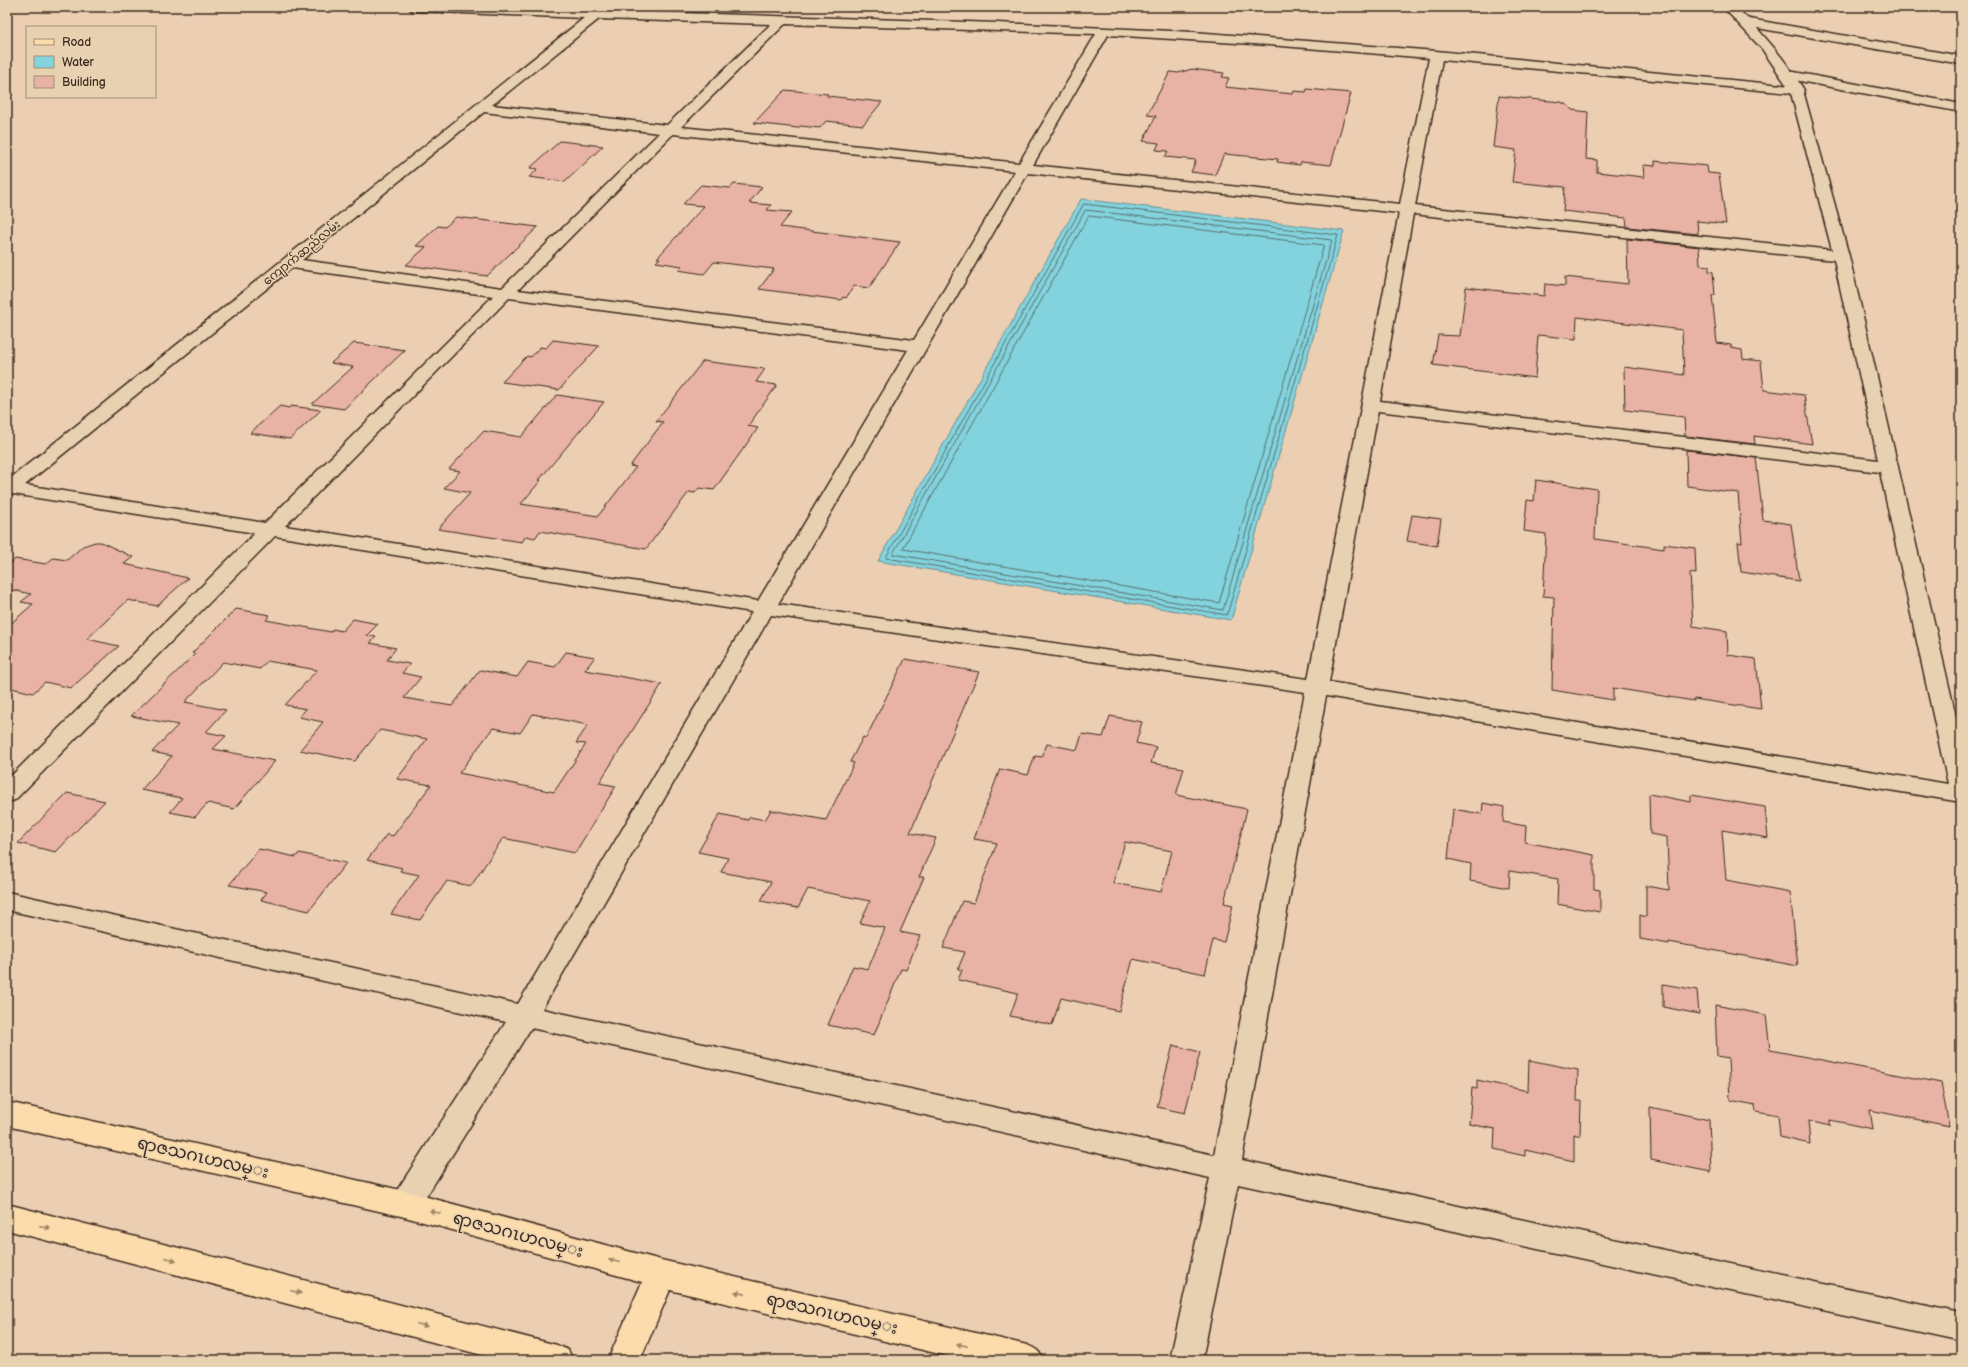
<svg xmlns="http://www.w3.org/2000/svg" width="1968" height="1367" font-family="'Balsamiq Sans','Noto Sans Myanmar',sans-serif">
	<rect width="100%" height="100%" fill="#ecceb2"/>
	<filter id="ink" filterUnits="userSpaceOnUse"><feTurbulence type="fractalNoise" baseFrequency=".025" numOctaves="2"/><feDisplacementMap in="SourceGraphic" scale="8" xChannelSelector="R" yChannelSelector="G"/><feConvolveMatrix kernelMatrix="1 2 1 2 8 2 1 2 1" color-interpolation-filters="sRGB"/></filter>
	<g filter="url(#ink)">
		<path fill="#83d3de" stroke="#668f91" d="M1081,199L1344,231L1231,620L878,561Z"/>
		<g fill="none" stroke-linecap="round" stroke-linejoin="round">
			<path stroke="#586e6b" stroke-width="1" d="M1084,204L1338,235L1227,615L886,558Z
				M1086,210L1332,240L1223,610L893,554Z
				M1089,216L1324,245L1219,603L903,549Z"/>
		</g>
		<path fill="#e8b2a5" stroke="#3b2a1e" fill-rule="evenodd" d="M1192,69L1224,73L1222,77L1229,78L1225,87L1293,94L1294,91L1306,92L1307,89L1351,93L1331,165L1301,162L1300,165L1277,162L1278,159L1224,154L1215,175L1191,172L1196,160L1165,157L1168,151L1156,150L1159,143L1143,141L1156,116L1147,115L1170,72L1178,73Z
			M785,90L828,94L827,96L882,102L863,125L826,121L820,128L800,126L798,128L754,123Z
			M1499,96L1561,102L1569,106L1572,110L1588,112L1586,159L1597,160V172L1644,177L1643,165L1655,166V161L1707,166L1708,173L1719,174L1726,224L1697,221L1698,234L1627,227L1626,218L1563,211L1565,187L1512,182L1516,150L1493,147Z
			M560,141L603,146L565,182L529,177L538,169L530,168Z
			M734,184L762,187L749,203L771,205L767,210L792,212L780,227L900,242L869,288L854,286L846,298L843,297L841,300L759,289L774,269L714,262L704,274L678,270L682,266L656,262L660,258H657L704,206L683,204L701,185L730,188Z
			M456,217L538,227L487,276L406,265L426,247L416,246L438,226L445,227Z
			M1627,239L1699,247L1700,265L1709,266V271L1713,272L1715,295H1712L1717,343L1731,345V348L1742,350L1743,359L1761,361L1764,390L1804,395L1812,444L1754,436L1755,444L1685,436L1684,417L1625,410L1624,367L1684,375L1682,330L1577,317L1576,339L1538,335L1535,378L1433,365L1438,335L1460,336L1466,287L1544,296L1545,284L1565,286V277L1628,284Z
			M553,340L599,346L559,390L502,382L527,356L531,357L540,347L546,348Z
			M354,343L405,350L344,409L312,404L353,367L331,363Z
			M703,361L765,369L756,382L777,385L748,426L758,428L714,490L699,488L695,493L689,492L646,549L540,531L535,538L526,536L522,542L438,529L470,493L444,488L460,471L449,469L484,431L521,437L557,395L604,402L539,480H541L521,504L598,516L636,467L630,466L663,422L656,421Z
			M280,406L289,408L291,406L321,410L290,439L250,433Z
			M1686,450L1756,458L1763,520L1791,524L1799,581L1741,572L1738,542L1742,543L1738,493L1687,486Z
			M1536,480L1597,489L1595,539L1664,549V544L1695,548L1696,574L1690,573L1693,626L1727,631L1728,655L1756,659L1761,709L1694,699V701L1613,688V700L1552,690L1554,597L1543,596L1546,534L1524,531L1527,500L1534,501Z
			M1412,515L1441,519L1437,546L1407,541Z
			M95,542H101L133,557L124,564L188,578L157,606L128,600L87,639L119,646L71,688L45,682L33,693L7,687V627L33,604L21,602L31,594L7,589V566L15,559L46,564L53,558L67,560L83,546Z
			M236,609L270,615L266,620L331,632L333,629L342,631L353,619L378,624L367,635L376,637L370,643L396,648L387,660L410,664L402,673L421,677L404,698L452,706L480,670L517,677L528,662L555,667L566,652L595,657L585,670L662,684L599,783L616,786L575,853L503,838L471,886L447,881L420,920L391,914L419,875L400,871L402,868L367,860L387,834L393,836L431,785L397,779L427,739L380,730L355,761L300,750L323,722L299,717L306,709L285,705L317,670L267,661L260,669L223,662L185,702L226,710L206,732L226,736L213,749L275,761L234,809L208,803L195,817L170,812L182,798L141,790L172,756L152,752L178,725L131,716L195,654L192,653ZM533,714L588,725L576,743L586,744L554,792L459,773L493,728L520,733Z
			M905,659L979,672L910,833L936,838L919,877H924L900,932L920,936L906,970L901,969L874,1035L828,1025L853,966L868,969L885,928L860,923L870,901L808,889L798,908L761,901L771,882L721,872L728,858L698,852L720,814L748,820L750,817L765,820L771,810L826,820L854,763L850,762L863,737L866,738Z
			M1110,716L1142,722L1136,743L1156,747L1151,763L1184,768L1176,795L1247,809L1224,903L1233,905L1224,942L1213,940L1205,974L1133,959L1119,1011L1061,998L1052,1025L1010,1016L1018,993L958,980L962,970L958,969L965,952L943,948L962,901L974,903L997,843L974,839L1000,769L1028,775L1035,756L1042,757L1047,744L1077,750L1082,734L1103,737ZM1125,842L1172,851L1161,892L1113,883Z
			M67,793L105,801L56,852L18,843Z
			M1649,794L1691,802V795L1765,807L1768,838L1722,830L1726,880L1790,892L1798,966L1669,942V944L1640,939V915L1646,917V886L1669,890L1667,837L1650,834Z
			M1483,803L1504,807L1503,822L1526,826L1525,842L1594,855V889L1600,890V912L1557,904L1558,879L1510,871L1509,888L1470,881L1471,864L1448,859L1453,809L1482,814Z
			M259,849L296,857L299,853L346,863L309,911L261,900L267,892L229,885Z
			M1663,984L1697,990L1699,1014L1663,1007Z
			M1715,1005L1766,1015L1770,1050L1941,1083L1949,1126L1870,1110L1873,1129L1830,1120V1126L1808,1121L1810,1144L1780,1137L1778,1115L1756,1111L1755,1105L1730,1100L1728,1059L1717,1057Z
			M1173,1045L1200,1052L1185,1113L1157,1107Z
			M1529,1060L1578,1070L1577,1101H1581L1580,1136L1574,1134V1161L1525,1150V1156L1494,1149L1495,1129L1469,1124L1472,1088L1477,1089V1080L1528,1091Z
			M1650,1107L1709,1120L1711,1172L1651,1160Z"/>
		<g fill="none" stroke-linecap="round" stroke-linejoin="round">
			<defs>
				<path id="minor" d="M407,7H485L998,23L1193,32L1436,51L1802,87L1849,256L1961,738V802L1326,696L1242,1160L1961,1313V1341L1238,1184L1202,1360H1170L1210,1178L531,1028L416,1213L405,1217L394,1213L390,1204L394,1195L506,1022L7,910V892L518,1004L752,612L275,536L15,800L7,802V780L255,533L13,494L7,496V481L584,18L413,11ZM599,19L771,24L667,125L492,105ZM785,24L1096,34L1019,163L681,127ZM1108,35L1269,45L1429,58L1400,204L1033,165ZM1442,60L1791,93L1832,250L1415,206ZM484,112L659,133L502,288L302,260ZM673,134L1015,171L914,340L518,290ZM1028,173L1399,213L1308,679L778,604ZM1413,214L1834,260L1878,460L1380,401ZM292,268L493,296L265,523L25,485ZM509,298L908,350L758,601L285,526ZM1378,411L1880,472L1948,784L1329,682ZM771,615L1305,692L1214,1155L542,1009Z
					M1744,18L1961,56V64L1740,25L1738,22L1740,19Z
					M1789,71L1961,104V112L1784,78L1783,75L1784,72Z"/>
				<path id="tertiary" d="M1723,7H1736C1762,32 1785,59 1804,90L1802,93H1792L1762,49Z"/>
				<path id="primary" d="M7,1102L405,1191L661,1260L1027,1345L1038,1350L1043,1360H965L670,1290L640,1360H608L642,1282L405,1217L7,1126Z
					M7,1204L557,1345L568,1350L573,1360H501L7,1230Z"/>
			</defs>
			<use href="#minor" stroke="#3b2a1e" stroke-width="3"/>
			<use href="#tertiary" stroke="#3b2a1e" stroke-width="3"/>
			<use href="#primary" stroke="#3b2a1e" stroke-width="3"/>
			<use href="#minor" fill="#e8d1b1" fill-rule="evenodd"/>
			<use href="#tertiary" fill="#e8d1b1" fill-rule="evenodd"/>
			<use href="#primary" fill="#fcdcac" fill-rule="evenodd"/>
		</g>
		<defs><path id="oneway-solid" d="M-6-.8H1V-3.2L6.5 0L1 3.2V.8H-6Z"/></defs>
		<g fill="#9c8365">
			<use href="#oneway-solid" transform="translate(435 1212) rotate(-165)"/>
			<use href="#oneway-solid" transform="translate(45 1227) rotate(15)"/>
			<use href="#oneway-solid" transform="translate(171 1259) rotate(15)"/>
			<use href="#oneway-solid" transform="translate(614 1261) rotate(-165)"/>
			<use href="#oneway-solid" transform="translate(296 1292) rotate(15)"/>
			<use href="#oneway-solid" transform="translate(740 1293) rotate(-167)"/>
			<use href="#oneway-solid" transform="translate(422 1325) rotate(15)"/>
			<use href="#oneway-solid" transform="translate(962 1345) rotate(-167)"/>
		</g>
	</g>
	<g text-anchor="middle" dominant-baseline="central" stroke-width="3" stroke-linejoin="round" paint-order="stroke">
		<g font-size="12" fill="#3b2a1e" stroke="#e8d1b1">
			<text transform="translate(302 253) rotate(-39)">ကျောက်ဆည်လမ်း</text>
		</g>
		<g font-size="17" fill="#3b2a1e" stroke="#e8d1b1">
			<text transform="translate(203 1158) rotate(13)">ရာဇသဂၤဟလမ္း</text>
			<text transform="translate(518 1235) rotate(15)">ရာဇသဂၤဟလမ္း</text>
			<text transform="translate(832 1314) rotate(13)">ရာဇသဂၤဟလမ္း</text>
		</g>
	</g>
	<rect width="1968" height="1367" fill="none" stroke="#e8d1b1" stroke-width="24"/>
	<rect x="12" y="12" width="1944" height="1343" fill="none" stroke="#3b2a1e" stroke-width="1.5" filter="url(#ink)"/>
	<rect x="26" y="26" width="130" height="72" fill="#e8d1b1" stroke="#a38e76"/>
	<rect x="34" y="39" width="20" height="6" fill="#fcdcac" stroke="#a38e76"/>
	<text x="62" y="46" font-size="12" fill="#3b2a1e">Road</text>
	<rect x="34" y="56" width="20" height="12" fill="#83d3de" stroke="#a38e76"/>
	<text x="62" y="66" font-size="12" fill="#3b2a1e">Water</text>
	<rect x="34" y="76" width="20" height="12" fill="#e8b2a5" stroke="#a38e76"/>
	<text x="62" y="86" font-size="12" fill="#3b2a1e">Building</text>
</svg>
